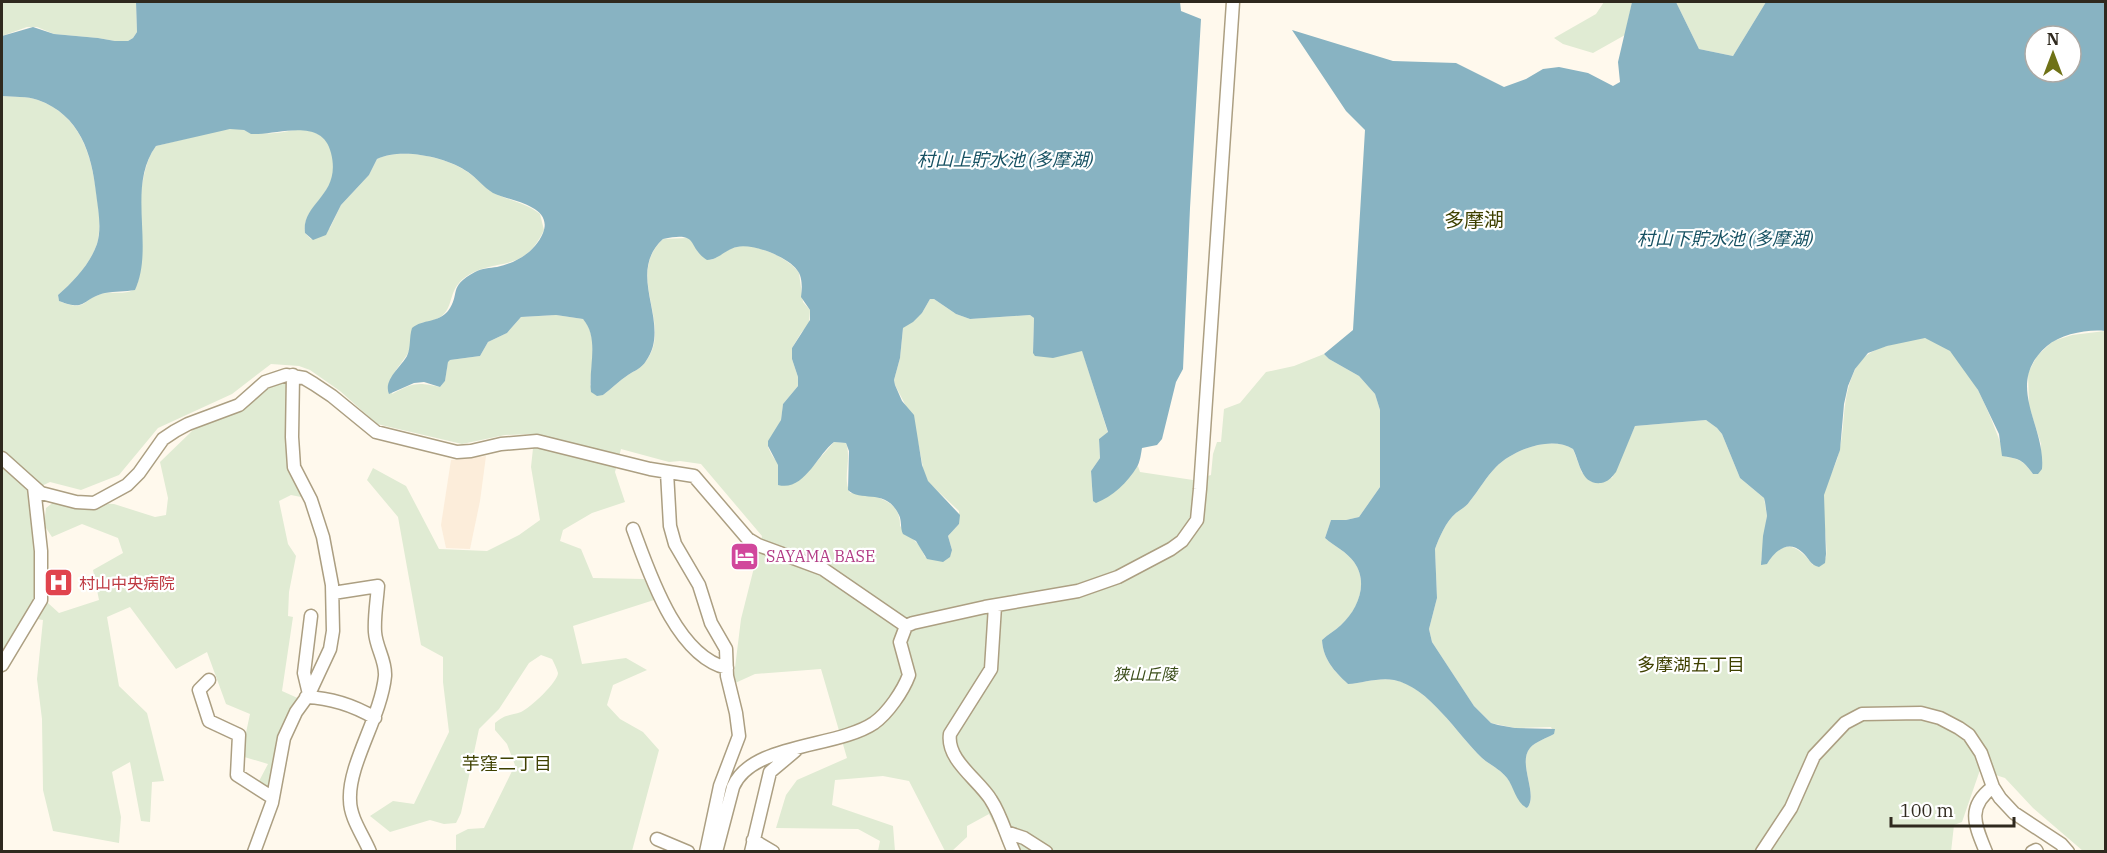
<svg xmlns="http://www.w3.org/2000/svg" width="2107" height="853" font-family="'IBM Plex Serif','Noto Sans JP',serif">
	<rect width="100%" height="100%" fill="#fff9ed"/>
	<path fill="#fcedda" d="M486,456L480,501L470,549L446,548L441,525L451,460Z"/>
	<path fill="#e0ebd3" d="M2,2H136L137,32L133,38L128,41H115L98,38L54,34L37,27H27L2,36Z
		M1604,2H1632L1625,35L1593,53L1563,44L1554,38L1596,14Z
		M1676,2H1766L1733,56L1699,49Z
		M2,96C13,97 27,96 38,100C82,116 92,157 97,198C99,212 101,229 97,244C90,264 74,281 58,295L59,301C87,312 80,301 101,294C111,291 125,295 133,290C146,283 140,210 141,194C143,178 146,159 156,146L221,130C229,129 241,127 248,132C257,133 267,134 276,133C286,132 298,128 309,130C318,133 326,138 330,147C347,193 301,202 305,233L311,239L330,228L341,205L369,175L377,159C401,147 448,157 469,173C478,179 485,188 494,193C510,201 526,203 540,214L544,230C522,277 493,255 463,279C443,296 460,318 421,323L407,355L396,370L392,394C413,383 417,382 440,387L445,381L448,361L450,360L480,356L488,342L507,333L521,317L556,315L583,319C599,337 591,364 590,385L603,395C611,389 619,381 628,375C634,371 642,368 646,361C674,324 624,276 663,239L687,238L692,240L698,252L711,260C719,257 727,249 736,247C753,242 790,258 799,273L803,302L810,310L809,324L801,333L792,348V359L798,377V386L783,404L781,420L768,447C777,468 785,467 805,475L834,442L846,443C852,459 842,478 850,493C872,495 901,498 900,526L920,546L925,557L952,550L948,536L959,524V511L928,482L924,473L918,442L908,410L895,385L894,380L900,358L903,328L922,313L930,299H934L956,314L970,319L1030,315L1034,318L1033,353L1082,350L1108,433L1099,439L1100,458L1091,471L1093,501L1119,488L1138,466L1140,472L1193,480L1211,475L1213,454L1217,442H1221L1224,409L1240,403L1266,372L1294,366L1324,354L1329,359L1359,376L1375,394L1380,410V487L1359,517L1346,520H1331L1325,538C1334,546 1347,552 1354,562C1369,583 1358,610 1341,625C1335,631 1328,634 1322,640C1323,659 1334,671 1348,684C1363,683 1378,677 1394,680C1428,686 1457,734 1482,758C1490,765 1500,769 1507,778C1515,787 1516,799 1527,808C1539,795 1517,763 1530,748C1535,742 1547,738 1554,734L1551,727L1515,728L1491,723L1474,706L1432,642L1429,629L1437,598L1435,549C1439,538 1446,521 1456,513C1461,509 1466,507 1470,501C1479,490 1486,477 1496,467C1513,450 1551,435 1573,449L1582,473L1612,478L1635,426L1706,420L1717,428L1722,434L1740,478L1764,498L1767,516L1761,561L1767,564C1783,538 1797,544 1813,565L1826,558C1828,539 1822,519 1823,499C1824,483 1836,468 1839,452C1846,423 1841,401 1854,372C1862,353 1878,348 1897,343C1905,341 1916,337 1924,338C1967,342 1993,424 2006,457C2020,458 2025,463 2033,474H2038L2041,444L2029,406L2028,373L2037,356L2053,341L2072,335L2105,331V851H2083L2033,808L2005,778L1980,770L1962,822L1954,825L1951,852H1008L989,814L967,826V837L952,851H945L909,781L883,776L835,780L832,805L893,826L895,851H878L880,841L858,829L776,828L786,795L797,780L847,758L821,669L755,674L733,684L741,619L762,536L701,464L680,461L669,462L621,449L615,472L625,502L592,513L563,530L560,541L581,549L593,578L644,579L654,600L573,626L582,664L626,658L647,670L613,685L607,705L620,719L643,732L659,750L632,851H456V835L468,829L484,828L515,765L507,744L495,730V723C505,714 510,716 521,712C530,708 558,682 558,673C557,669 554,663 552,659L541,655L529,663L499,709L479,729L461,813L456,823L444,824L430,820L390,832L370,816L393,801L414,804L449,732L443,682V657L421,645L398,517L367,480L373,468L406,486L439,549L487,551L519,535L540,520L531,467L534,439L532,434L505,435L462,444L377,424L340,391L310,370L299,366L271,364L232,394L158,428L119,475L81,490L50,482L29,492L38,594L59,613L99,600L93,570L123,553L118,538L82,524L52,537L44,525L46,508L55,501L114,504L155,517L166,515L168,498L160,462L193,430L236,410L261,390L286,379L290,384L288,440L306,498L291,495L279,501L288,544L296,556L289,592L288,616L293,617L282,691L302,700L271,790L258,783L268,764L241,756L250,714L226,704L207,652L176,669L130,607L107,617L119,686L147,713L164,781L152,782L150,822L141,821L130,762L112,772L121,817L119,843L53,831L43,790L42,719L37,679L43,620L24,617L2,651Z"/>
	<path fill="#88b3c2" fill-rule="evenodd" d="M136,2H1180L1181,11L1201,19L1190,208L1183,369L1176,382L1162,439L1157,445L1142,448C1141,454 1140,462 1137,467C1128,482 1112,497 1096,503L1093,501L1091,471L1100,458L1099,439L1108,432L1082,351L1053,358L1035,356L1033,353L1034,318L1030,315L970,319L956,314L934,299H930L922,313L913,322L903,328L900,358L894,380L895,385L902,401L914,415L922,465L928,481L960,515L959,524L948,536L952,550L950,557L943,562L927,559L916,541L903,534C900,528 902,521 899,515C886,487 861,503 848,490L849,451L846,443L834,442C817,455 804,492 778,485V465L768,446V441L781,420L783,404L798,386V377L792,359V348L810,320V310L801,297C802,289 803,277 797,270C788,257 752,243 737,247C726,249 718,260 707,260C686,247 701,231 663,239C624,275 673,323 646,361C642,368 634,371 628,375C619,381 611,389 603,395L597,396L591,392C588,368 600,339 583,319L556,315L521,317L507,333L488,342L480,356L450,360L448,362L445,381L440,387L424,382L414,383L389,394C383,380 401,367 407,356C411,348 409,337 412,328C423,319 438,323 448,311C461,294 447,287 475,272C482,268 490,268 497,267C516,263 535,252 543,233C554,205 509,201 493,193C483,187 477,178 468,172C447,157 401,147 377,159L369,175L341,205L326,235L313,240L305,233C301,202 342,196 331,153C323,119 283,133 258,134H251L244,130L230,129L156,146C126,187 155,247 135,290C125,292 115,291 105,293C81,299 87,312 59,301L58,295C74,281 90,264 97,244C102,228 98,209 96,193C92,154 80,115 38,100C27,96 13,97 2,96V36L33,27L54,34L98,38L115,41H128L133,38L137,32Z
		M1632,2H1676L1699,49L1733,56L1766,2H2105V331C2088,329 2061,334 2047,346C2003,384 2046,425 2042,469L2038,474H2033C2022,459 2020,459 2002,456L1999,434L1978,390L1950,351L1925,338L1887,346L1868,353L1855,369L1848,386L1844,404L1840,450L1824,495L1826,554L1825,563L1819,567C1810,565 1809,558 1802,552C1788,539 1775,551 1767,564L1761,565L1763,536L1767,516L1765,502L1764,498L1740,478L1722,434L1717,428L1706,420L1635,426L1616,472C1612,477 1608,482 1601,483C1581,485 1580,463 1573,449C1551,435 1513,450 1496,467C1486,477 1479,490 1470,501C1466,507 1461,509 1456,513C1446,521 1439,538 1435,549L1437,598L1429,629L1432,642L1474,706L1491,723L1498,725L1515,728L1555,729L1554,734C1547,738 1535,742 1530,748C1517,763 1539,795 1527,808C1516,803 1514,787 1507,778C1500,769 1490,765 1482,758C1457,734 1429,687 1394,680C1379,677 1363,683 1348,684C1334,671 1323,659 1322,640C1328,634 1335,631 1341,625C1358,609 1369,583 1354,562C1347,552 1334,546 1325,538L1331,520H1346L1359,517L1380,487V410L1375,394L1359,376L1329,359L1324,354L1353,330L1365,130L1346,111L1292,30L1393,61L1456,63L1504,87L1526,79L1543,69L1559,67L1588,73L1613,86L1620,82L1618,62ZM2035,36H2071V72H2035Z"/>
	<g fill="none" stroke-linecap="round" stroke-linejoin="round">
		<defs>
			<path id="minor" d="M2,458L41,493L76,502L94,503L127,485L139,473L163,439L175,431L188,424L239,405L265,382L286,375L304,378L314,384L332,396L376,432L457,452L471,451L501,444L537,441L650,469L694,476L748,539L758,545L823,569L906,626
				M667,472L670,526L675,544L699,585L711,623L726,649L727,676L736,713L739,736L720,786L706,852
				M633,529C649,572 676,656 727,668
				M333,593L378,586C377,600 374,617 375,632C376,648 386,660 385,676C381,717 348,764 350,800C350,818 363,835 370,852
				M995,606L991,669L950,734C946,760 979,780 991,800C1001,815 1006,835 1014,852
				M2,665L41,600V551L34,487
				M209,680L199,690L209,721L239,735L237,775L273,798
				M309,694L304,673L311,616
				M306,697C332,698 353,705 375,718
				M1006,832L1024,838L1046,852
				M657,839L688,852
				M753,840L773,852
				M254,852L272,803L284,738L296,712L309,694L330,649L333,631L332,585L323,537L311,500L294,467L292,437L293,375
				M716,852L733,787C751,743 837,748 874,723C888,713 903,691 909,675L900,642L906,626L913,623L985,607L1078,591L1118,577L1171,549L1182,541L1197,520L1200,489L1233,2
				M751,852L770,772L795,751
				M1762,852L1791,808L1814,756L1845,723L1862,714L1921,713L1940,718L1959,728L1969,735L1981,753L1993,787L2000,798L2014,813L2061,844L2068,852
				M1986,852C1975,825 1966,807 1993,787
				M2032,852L2036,850L2037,852"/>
		</defs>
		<use href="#minor" stroke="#ac9f82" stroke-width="15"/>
		<use href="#minor" stroke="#fff" stroke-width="12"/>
	</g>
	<defs>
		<symbol id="hotel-square" viewBox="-11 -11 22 22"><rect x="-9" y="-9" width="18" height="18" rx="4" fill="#d1479c" stroke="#fff"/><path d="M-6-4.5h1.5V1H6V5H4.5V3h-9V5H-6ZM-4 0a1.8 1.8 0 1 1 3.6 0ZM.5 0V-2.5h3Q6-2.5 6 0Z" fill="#fff"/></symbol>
		<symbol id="hospital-square" viewBox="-11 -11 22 22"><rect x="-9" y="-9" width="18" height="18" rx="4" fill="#e0444e" stroke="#fff"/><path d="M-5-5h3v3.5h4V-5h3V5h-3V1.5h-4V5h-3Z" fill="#fff"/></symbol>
	</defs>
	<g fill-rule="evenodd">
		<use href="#hotel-square" x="728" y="540" width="33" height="33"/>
		<use href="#hospital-square" x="42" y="566" width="33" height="33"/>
	</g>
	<g text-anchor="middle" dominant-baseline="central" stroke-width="4.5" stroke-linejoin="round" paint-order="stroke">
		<g font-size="16" fill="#b23c85" stroke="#fff" text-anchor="start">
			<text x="766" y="556">SAYAMA BASE</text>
		</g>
		<g font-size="16" fill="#be3a42" stroke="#fff" text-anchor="start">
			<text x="79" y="583">村山中央病院</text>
		</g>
		<g font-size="16" font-style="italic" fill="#3a4d19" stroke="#fff">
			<text x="1145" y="674">狭山丘陵</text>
		</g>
		<g font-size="18" font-style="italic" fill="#165162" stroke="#fff">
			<text x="1005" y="159">村山上貯水池 (多摩湖)</text>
			<text x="1725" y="238">村山下貯水池 (多摩湖)</text>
		</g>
		<g font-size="18" fill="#3f4100" stroke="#fff">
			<text x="1691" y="664">多摩湖五丁目</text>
			<text x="507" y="763">芋窪二丁目</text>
		</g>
		<g font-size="20" fill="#3f4100" stroke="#fff">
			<text x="1474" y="219">多摩湖</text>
		</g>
	</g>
	<rect width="2107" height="853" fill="none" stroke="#2f291e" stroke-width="6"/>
	<g transform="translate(2053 54)"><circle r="28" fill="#ffffff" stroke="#aca9a5" stroke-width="1.5"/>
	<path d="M0-4.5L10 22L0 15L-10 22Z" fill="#6f7217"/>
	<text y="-9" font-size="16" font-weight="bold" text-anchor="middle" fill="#2f291e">N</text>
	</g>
	<path d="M1891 817v9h123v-9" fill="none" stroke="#2f291e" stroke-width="3"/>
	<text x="1900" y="817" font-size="18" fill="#2f291e" stroke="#ffffff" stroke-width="4.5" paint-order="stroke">100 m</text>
</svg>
